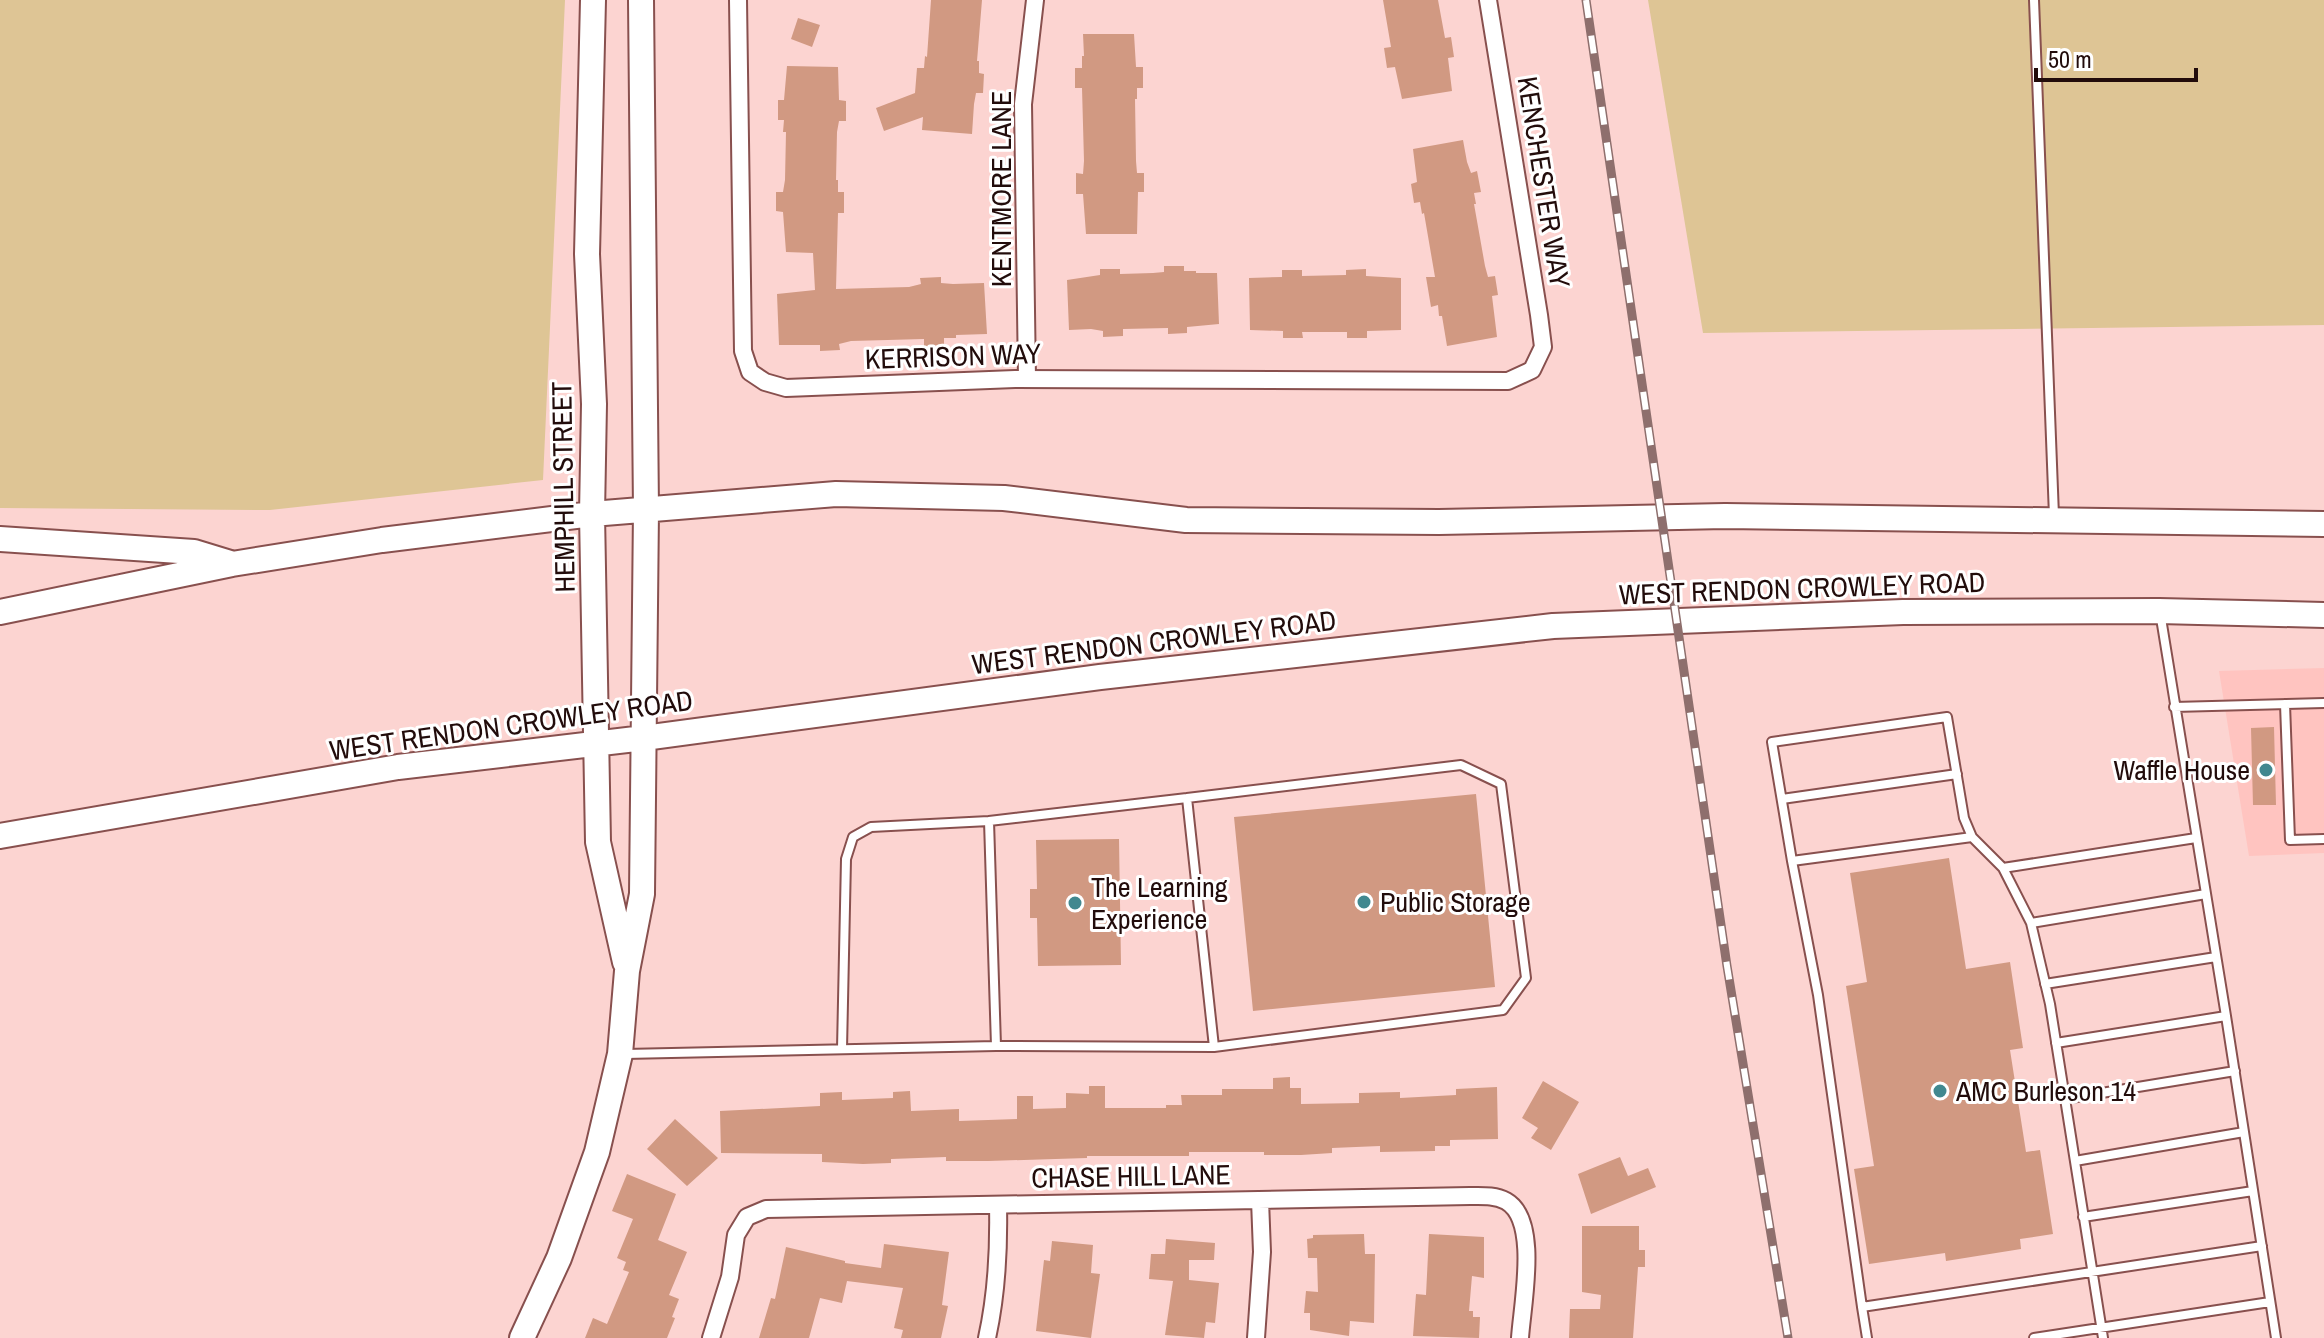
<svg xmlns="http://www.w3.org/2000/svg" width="2324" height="1338" font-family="'Archivo Narrow',sans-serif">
	<rect width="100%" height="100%" fill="#fcd4d1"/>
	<path fill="#ffc4c0" d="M2324,668V853L2249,856L2219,671Z"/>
	<path fill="#dec595" d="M0,0H565L543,480L270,510L0,508Z
		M1648,0H2324V325L1703,333Z"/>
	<path fill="#d19982" d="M931,0H982L977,61H979V73L984,74L983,93H976L974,104L972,134L922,130L923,117L884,131L876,108L915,93L917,68H924L925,56L927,57Z
		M1383,0H1438L1445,38L1451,37L1454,57L1448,58L1452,91L1402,99L1395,67L1387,68L1384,48L1391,47Z
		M798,18L820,25L812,47L791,39Z
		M1083,34H1134L1136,67H1143V88H1137V99H1135L1136,161L1137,173H1144V192H1138L1137,234H1086L1083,194H1076V173L1083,174L1084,161L1082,88H1075V68H1082V56H1084Z
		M787,66L838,67L839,100L846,101V121H839L837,132L836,180H838V192H844V213H838L836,289L909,287L921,284L920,278L941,277V283L953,284L984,283L987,334L956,335V338H944V345L924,346V339L851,341L839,344L840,350L820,351V345H779L777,294L815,290L813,253L786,252L783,212L776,211V192H783L785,180L786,132H783L784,120H778V100H784Z
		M1463,140L1467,162L1471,173L1477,171L1481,192L1474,193L1476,204H1474L1485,266L1488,277L1495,276L1498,295L1492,296L1497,337L1447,346L1442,316H1439L1438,305L1431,307L1426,277H1435L1424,213L1422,214L1420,202L1414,203L1411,184L1417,182L1413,149Z
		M1164,266H1184V271H1196V273H1217L1219,324L1187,327V333L1168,334V328L1123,329V336L1103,337V331L1091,329L1069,330L1067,280L1100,275V269H1120V274L1153,273L1164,272Z
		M1366,269V276L1401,278V330L1367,331V338H1347V332H1302L1303,338H1283V331L1250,330L1249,278L1282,277V270H1302V276L1346,275V270Z
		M2274,727L2276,805H2253L2251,728Z
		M1476,794L1495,987L1253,1011L1234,817Z
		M1119,839L1121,965L1038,966L1037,918H1030V889H1037L1036,840Z
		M1949,858L1966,969L2010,962L2023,1048L2010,1050L2026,1152L2040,1150L2053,1234L2020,1239L2021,1249L1946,1261L1945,1253L1869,1264L1854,1169L1874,1166L1846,986L1867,982L1850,873Z
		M1290,1077V1088H1301V1104L1359,1103V1093L1400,1092V1098L1456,1095V1089L1497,1087L1498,1139L1450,1140V1146H1435V1151L1380,1152V1146L1332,1148V1153L1301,1155H1264V1152H1189V1156H1087V1158L988,1161H946V1157L891,1159V1163L863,1164L822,1162V1154L721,1153L720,1111L820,1106V1093L842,1092V1100L893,1098V1092L910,1091L911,1111L959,1109V1121L1017,1119V1096H1033V1109L1066,1108V1093L1089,1094V1086H1105V1108H1166V1105H1182L1181,1095H1222V1089H1273V1078Z
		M1543,1081L1579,1102L1551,1150L1531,1138L1538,1128L1522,1118Z
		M675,1119L718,1158L687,1186L647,1149Z
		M1620,1157L1628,1176L1648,1168L1656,1187L1591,1214L1578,1174Z
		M627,1174L676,1194L658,1240L687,1252L669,1295L679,1299L672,1317L675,1318L667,1338H585L593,1318L607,1324L629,1272L623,1270L626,1262L617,1258L633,1219L612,1211Z
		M1582,1226H1639V1250H1645V1267H1638L1633,1338H1569L1570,1309H1600L1601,1295L1582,1292Z
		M1364,1234L1365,1254H1375L1374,1323L1350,1321L1349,1336L1310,1330V1313H1304L1306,1291L1318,1292L1317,1258H1308L1307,1239L1313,1238V1235Z
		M1429,1234L1484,1237V1278L1472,1276L1469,1311H1473V1317H1480L1479,1338L1413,1336L1416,1294L1426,1295Z
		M1166,1239L1215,1243L1214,1260H1189V1280L1219,1283L1215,1323L1206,1322L1204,1338L1165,1335L1173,1281L1149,1279L1151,1254H1165Z
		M1052,1241L1093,1245L1091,1273L1100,1274L1091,1338L1036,1331L1044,1260L1050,1261Z
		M884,1244L949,1252L942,1305L948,1306L941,1338H901L903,1330L894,1328L903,1288L847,1281L842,1303L820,1298L809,1338H759L771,1298L775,1299L786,1247L845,1261V1263L881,1268Z"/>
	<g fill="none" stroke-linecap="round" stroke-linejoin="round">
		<defs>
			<path id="lane" d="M2034,0L2054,516
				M2160,612L2226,1016L2276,1338
				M2285,704L2290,840L2324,839
				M2174,707L2324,703
				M1782,799L1957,774
				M1972,837L1792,861L1772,742L1947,717L1964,818L1972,837L2003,868L2031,923L2050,1004L2103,1338
				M1792,861L1818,995L1862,1307
				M2003,868L2196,838
				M2031,923L2206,894
				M2045,984L2216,957
				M2056,1043L2226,1016
				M996,1046L989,821L1187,798
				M842,1049L846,859L853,837L871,827L989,821
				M625,1054L996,1046L1214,1047L1503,1010L1526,978L1501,784L1461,765L1187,798L1214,1047
				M2065,1099L2235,1071
				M2075,1161L2244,1132
				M2083,1217L2253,1191
				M1867,1338L1862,1307L2262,1246
				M2034,1338L2270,1302"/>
			<path id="street" d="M738,0L743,351L750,372L765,382L786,388L1015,379L1508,381L1532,370L1543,347L1539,315L1488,0
				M1027,379L1023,104L1035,0
				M711,1338L730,1277L736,1235L747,1217L766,1209L1470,1196C1482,1196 1495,1195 1506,1201C1540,1220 1522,1305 1520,1338
				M987,1338C997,1293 999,1251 998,1205
				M1256,1338L1262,1252L1260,1200"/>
			<path id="secondary" d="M593,0L587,254L594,404L592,514L598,842L625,962
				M0,539L194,552L230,563
				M0,612L232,564L382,540L592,514L836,494L1004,498L1186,520L1439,522L1725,516L2324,524
				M0,836L398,767L644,738L1100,677L1553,626L1903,612L2159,611L2324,615
				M522,1338L559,1258L597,1152L620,1054L627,971L642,894L646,510L641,0"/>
		</defs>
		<use href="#lane" stroke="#88504e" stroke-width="12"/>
		<use href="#street" stroke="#88504e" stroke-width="20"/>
		<use href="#secondary" stroke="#88504e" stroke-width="28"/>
		<use href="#lane" stroke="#fff" stroke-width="8"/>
		<use href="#street" stroke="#fff" stroke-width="16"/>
		<use href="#secondary" stroke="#fff" stroke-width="24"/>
		<defs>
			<path id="rail" d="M1586,0L1727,966L1788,1338"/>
		</defs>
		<use href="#rail" stroke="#8e6f6d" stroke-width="9"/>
		<use href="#rail" stroke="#fff" stroke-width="6" stroke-dasharray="18" stroke-linecap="butt"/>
	</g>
	<g fill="#41888f" stroke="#fff" stroke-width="3">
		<circle cx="2266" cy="770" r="8"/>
		<circle cx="1364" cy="902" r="8"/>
		<circle cx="1075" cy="903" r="8"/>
		<circle cx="1940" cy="1091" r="8"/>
	</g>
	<g text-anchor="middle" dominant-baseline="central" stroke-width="6" stroke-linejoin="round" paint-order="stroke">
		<g font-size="28" fill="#220c0b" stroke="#fff">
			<text transform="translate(1544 182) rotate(81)">KENCHESTER WAY</text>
			<text transform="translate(1001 189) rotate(-90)">KENTMORE LANE</text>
			<text transform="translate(953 356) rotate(-2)">KERRISON WAY</text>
			<text transform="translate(563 487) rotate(-91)">HEMPHILL STREET</text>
			<text transform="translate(1802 588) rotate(-2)">WEST RENDON CROWLEY ROAD</text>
			<text transform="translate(1154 642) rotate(-7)">WEST RENDON CROWLEY ROAD</text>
			<text transform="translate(511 725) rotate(-8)">WEST RENDON CROWLEY ROAD</text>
			<text transform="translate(1131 1176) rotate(-1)">CHASE HILL LANE</text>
		</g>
		<g font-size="28" fill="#220c0b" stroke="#fff" text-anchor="start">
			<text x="2250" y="770" text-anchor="end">Waffle House</text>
			<text x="1091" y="887">The Learning<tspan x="1091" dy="32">Experience</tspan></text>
			<text x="1380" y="902">Public Storage</text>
			<text x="1956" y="1091">AMC Burleson 14</text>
		</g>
	</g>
	<path d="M2036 68v12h160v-12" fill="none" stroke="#220c0b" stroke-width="4"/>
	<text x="2048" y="68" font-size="24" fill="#220c0b" stroke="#ffffff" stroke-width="6" paint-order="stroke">50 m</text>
</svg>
